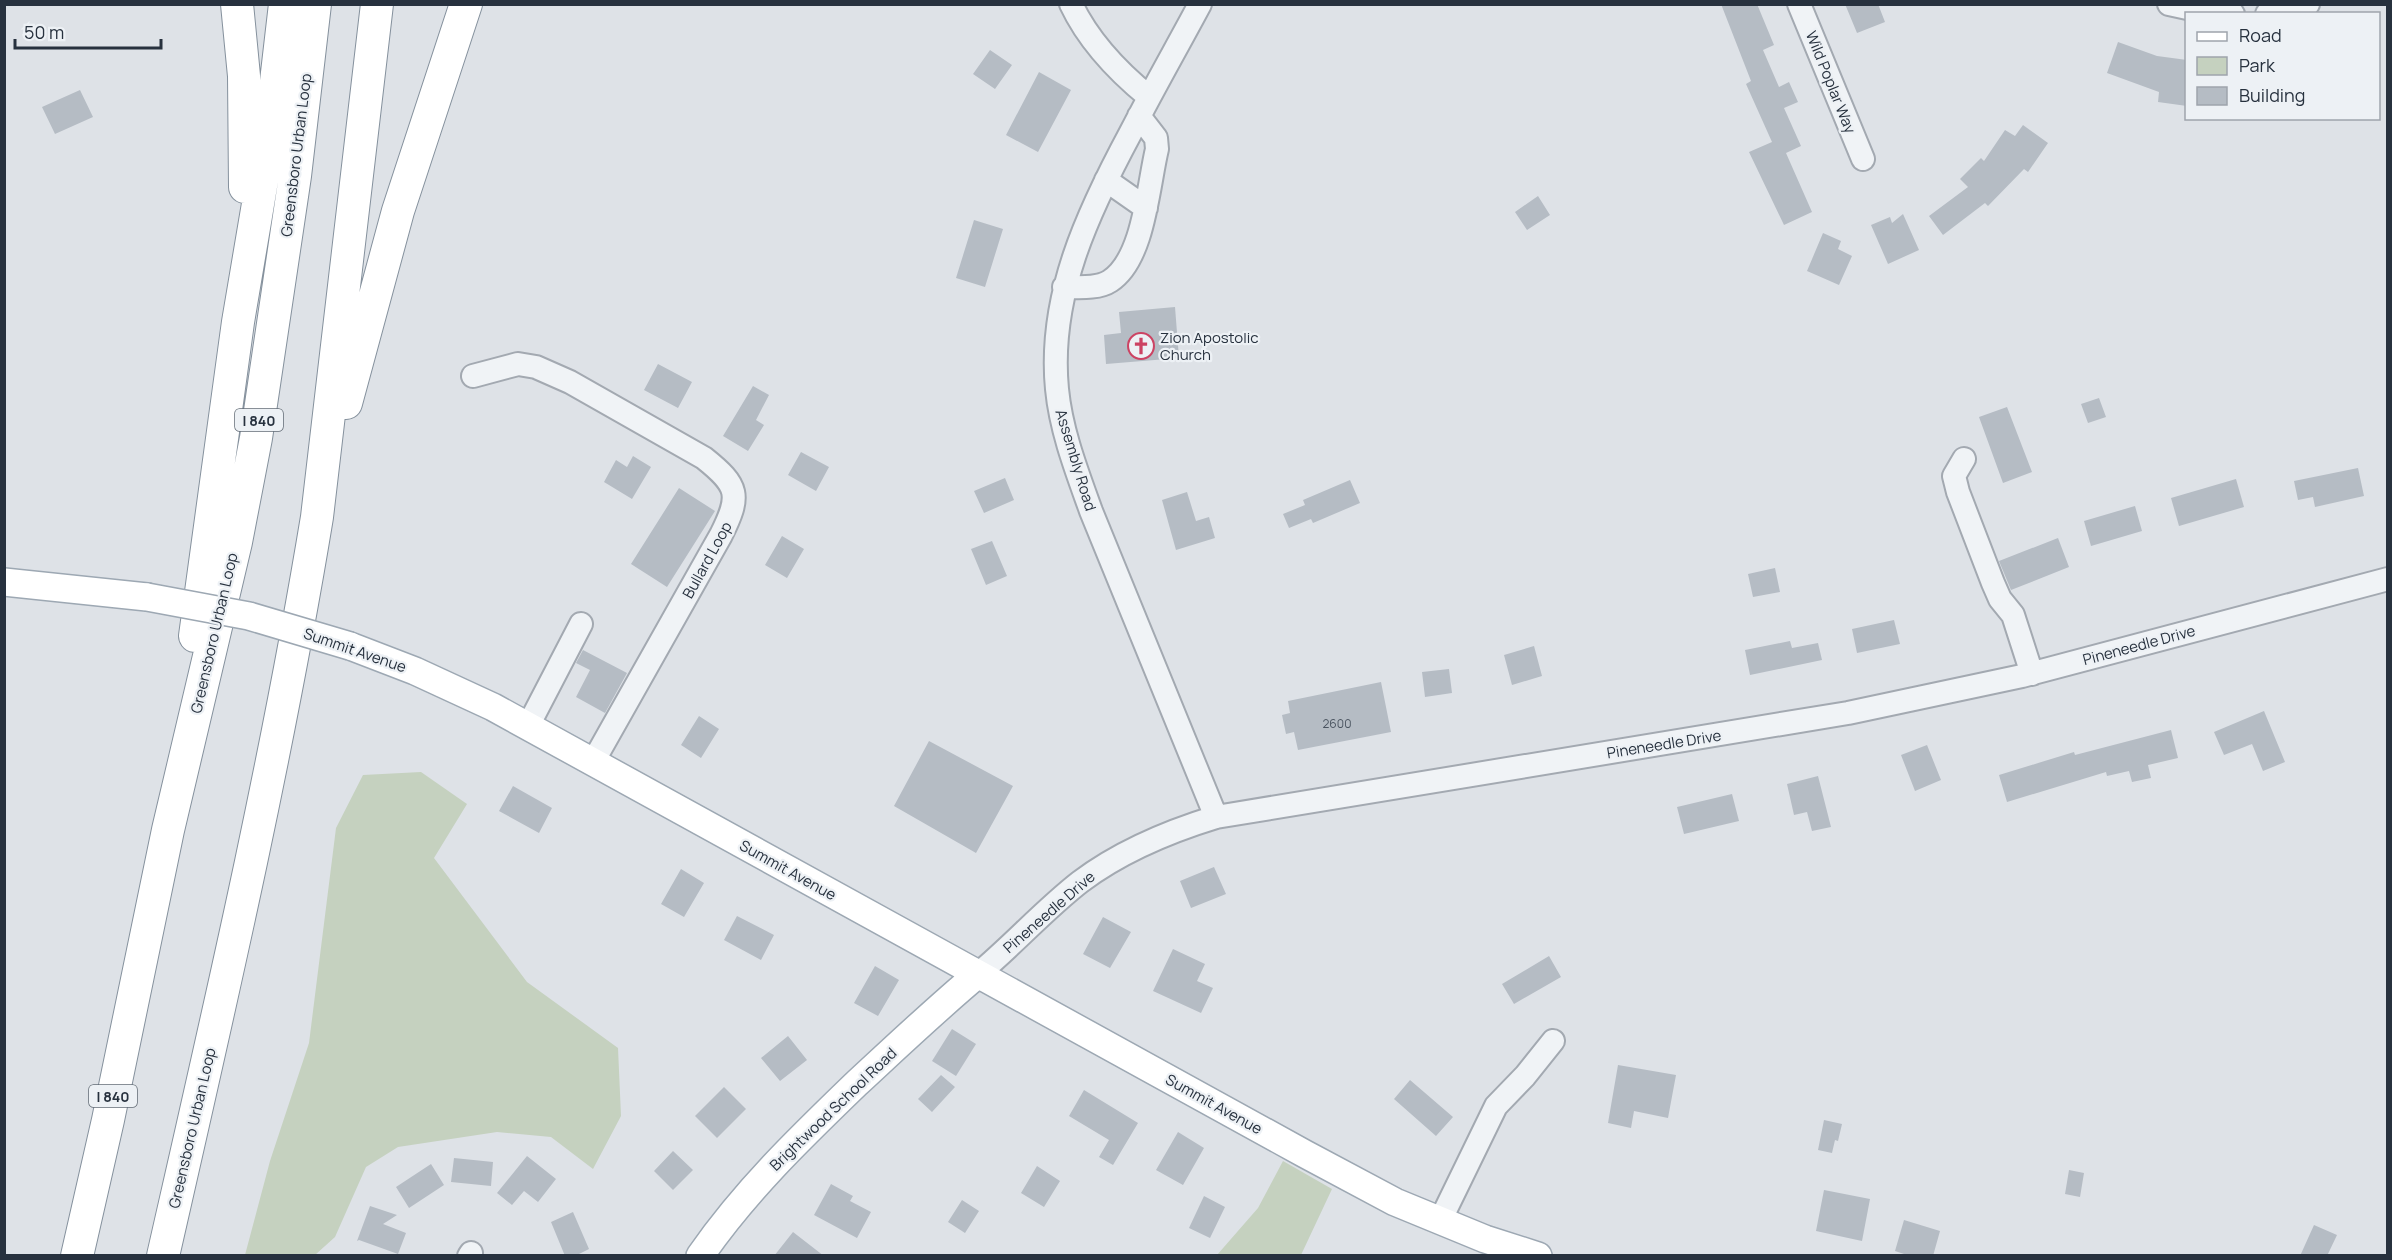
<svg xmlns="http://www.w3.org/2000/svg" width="2392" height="1260" font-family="Manrope,sans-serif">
	<rect width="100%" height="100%" fill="#dee2e7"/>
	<path fill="#c5d1bf" d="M421,772L467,804L434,858L527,982L618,1048L621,1116L593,1169L551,1137L497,1132L398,1147L366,1167L335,1237L315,1255H245L270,1161L309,1043L336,828L363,775Z
		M1283,1161L1332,1189L1301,1255H1217L1258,1208Z"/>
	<path fill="#b5bcc4" d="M1721,4H1757L1774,45L1763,50L1779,87L1789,82L1798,102L1784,108L1801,146L1786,153L1812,212L1784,225L1749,152L1772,142L1746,84L1751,81Z
		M1845,4H1878L1885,22L1857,33Z
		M2118,42L2157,56L2187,60V106L2158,102L2159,92L2107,73Z
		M990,50L1012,65L995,89L973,74Z
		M1039,72L1071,90L1038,152L1006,135Z
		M80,90L93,117L55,134L42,107Z
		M2023,125L2048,143L2028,172L2024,169L1988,206L1985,203L1943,235L1929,216L1968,187L1960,179L1981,158L1984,161L2005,130L2015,136Z
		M1538,196L1550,215L1527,230L1515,212Z
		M1903,214L1919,250L1888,264L1871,225L1890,217L1892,223Z
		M974,220L1003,229L985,287L956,278Z
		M1823,233L1841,241L1838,249L1852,256L1839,285L1807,271Z
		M1175,307L1179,358L1106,364L1104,335L1121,333L1119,312Z
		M658,364L692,382L678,408L644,390Z
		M753,386L769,395L756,420L764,425L748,451L723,436Z
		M2099,398L2106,417L2088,423L2081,404Z
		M2007,407L2032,472L2003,483L1979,417Z
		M801,452L829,467L816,491L788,475Z
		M633,456L651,467L632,499L604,482L616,460L627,467Z
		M2358,468L2364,496L2315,507L2313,497L2298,500L2294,481Z
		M1005,478L1014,500L984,513L974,491Z
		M2236,479L2244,507L2179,526L2171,498Z
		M1350,480L1360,503L1313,523L1311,519L1289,528L1283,514L1305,505L1303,500Z
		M679,488L715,511L667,587L631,564Z
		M1187,492L1196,521L1209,517L1215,538L1176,550L1162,500Z
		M2135,506L2142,531L2091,546L2084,521Z
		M782,536L804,549L787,578L765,565Z
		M2058,538L2069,567L2011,590L1999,561Z
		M992,541L1007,576L986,585L971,549Z
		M1775,568L1780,592L1753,597L1748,574Z
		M1894,620L1900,644L1857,653L1852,629Z
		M1790,641L1792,648L1818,643L1822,660L1750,675L1745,650Z
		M1534,646L1542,676L1512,685L1504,655Z
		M583,650L627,673L605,713L576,697L590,670L576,663Z
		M1449,669L1452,693L1425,697L1422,672Z
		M1381,682L1391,732L1298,750L1294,732L1286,734L1282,715L1290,713L1288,701Z
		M2264,711L2285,762L2263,771L2252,744L2224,755L2214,732Z
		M699,716L719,729L701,758L681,745Z
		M2171,730L2178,758L2148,765L2151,778L2132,782L2129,771L2107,776L2106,772L2007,802L1999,775L2074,752L2075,755Z
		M929,741L1013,786L976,853L894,806Z
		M1927,745L1941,780L1915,791L1901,755Z
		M1818,776L1831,827L1812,831L1807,812L1794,815L1787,784Z
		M513,786L552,808L539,833L499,811Z
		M1732,794L1739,821L1684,834L1677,807Z
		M1214,867L1226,894L1191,908L1180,881Z
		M681,869L704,883L684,917L661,904Z
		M737,916L774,935L761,960L724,940Z
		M1103,917L1131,932L1110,968L1083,954Z
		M1173,949L1205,964L1197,981L1213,988L1201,1013L1153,991Z
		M1549,956L1561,977L1514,1004L1502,984Z
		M875,966L899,980L878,1016L854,1003Z
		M952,1029L976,1044L956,1076L932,1061Z
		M788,1036L807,1060L780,1081L761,1058Z
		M1618,1065L1676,1075L1668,1118L1634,1111L1631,1128L1608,1123Z
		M941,1075L955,1087L932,1112L918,1099Z
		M1410,1080L1453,1117L1436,1136L1394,1099Z
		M724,1087L746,1109L717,1138L695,1116Z
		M1084,1090L1138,1123L1113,1165L1099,1157L1109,1140L1069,1116Z
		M1824,1120L1842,1124L1838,1141L1835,1140L1832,1153L1818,1150Z
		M1178,1132L1204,1148L1183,1185L1156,1170Z
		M673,1151L693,1170L673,1190L654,1171Z
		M527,1156L556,1179L538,1202L524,1191L512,1205L497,1193Z
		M454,1158L493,1162L491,1186L451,1182Z
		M431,1164L444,1185L409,1208L396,1187Z
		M1037,1166L1060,1181L1044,1207L1021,1193Z
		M2069,1170L2084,1173L2080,1197L2065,1194Z
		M831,1184L853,1196L850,1201L871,1212L857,1238L814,1215Z
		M1824,1190L1870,1199L1862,1241L1816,1231Z
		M1204,1196L1225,1207L1210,1238L1189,1228Z
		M962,1200L979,1211L965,1233L948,1222Z
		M370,1206L397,1215L383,1224L406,1233L398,1254L359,1240L357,1241Z
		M573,1212L589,1249L575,1256H565L551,1222Z
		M1904,1220L1940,1231L1933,1256H1910L1895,1251Z
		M2314,1225L2337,1235L2327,1256H2300Z
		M793,1232L824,1256H774Z"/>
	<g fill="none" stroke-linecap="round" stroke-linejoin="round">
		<defs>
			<path id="minor" d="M1071,4C1089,42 1117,71 1149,97
				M1200,4C1177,47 1153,89 1131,132C1088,212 1048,296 1057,389C1061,431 1077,472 1091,511L1216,817
				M1799,4L1863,159
				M2169,4L2201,11L2233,14
				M2267,14L2308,4
				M1106,180L1146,208
				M1064,287C1078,287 1098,289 1110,281C1144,259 1148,186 1157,149L1156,138L1139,116
				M473,376L518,364L536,367L570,382L704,458C739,486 741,495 721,535L593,762
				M1964,459L1954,476L1958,492L1993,583L2000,599L2013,615L2032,674
				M528,726L581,624
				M978,974C1013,945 1044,910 1080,882C1121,851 1167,832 1216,817L1848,713L2022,676L2388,579
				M1440,1221L1496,1106L1525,1076L1553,1041
				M469,1256L471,1253"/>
			<path id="major" d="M4,582L147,597
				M350,646L415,671L493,707L1305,1154L1395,1202L1485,1239L1538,1256
				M700,1256C745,1191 800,1138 856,1084C896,1047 936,1009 978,974"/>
			<path id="highway" d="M237,4L244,76L245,187
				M346,403L398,211L466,4
				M195,636L238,322L270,133L285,4
				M77,1256L108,1120L168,830L236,542L256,438L295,176L315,4
				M163,1256C219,1010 276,765 317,517L377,4"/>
		</defs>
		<use href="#minor" stroke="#a3a9b1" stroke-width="26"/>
		<use href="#major" stroke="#9da8b3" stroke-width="30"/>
		<use href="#highway" stroke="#85919d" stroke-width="34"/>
		<use href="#minor" stroke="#f0f3f6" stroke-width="22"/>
		<use href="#major" stroke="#fff" stroke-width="27"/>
		<use href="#highway" stroke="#fff" stroke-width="32"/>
		<defs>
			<path id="major-bridge" d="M147,597L249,616L350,646"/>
		</defs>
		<use href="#major-bridge" stroke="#9da8b3" stroke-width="30" stroke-linecap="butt"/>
		<use href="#major-bridge" stroke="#fff" stroke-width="27"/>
	</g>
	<defs>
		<symbol id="church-ring" viewBox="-11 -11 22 22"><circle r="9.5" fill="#edf1f5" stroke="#cc4363" stroke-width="1.5"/><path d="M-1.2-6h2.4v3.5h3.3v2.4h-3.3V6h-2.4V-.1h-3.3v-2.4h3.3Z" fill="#cc4363"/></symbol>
	</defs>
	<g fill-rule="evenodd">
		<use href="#church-ring" x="1126" y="331" width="30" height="30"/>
	</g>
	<g text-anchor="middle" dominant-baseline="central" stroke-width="4.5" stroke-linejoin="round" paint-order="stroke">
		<g font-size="12" fill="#4a5460">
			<text x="1337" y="723">2600</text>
		</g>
		<g fill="#edf1f5" stroke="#626b75" stroke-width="1.5">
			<rect x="235" y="409" width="48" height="22" rx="4.5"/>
			<rect x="89" y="1085" width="48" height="22" rx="4.5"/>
		</g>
		<g font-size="14" font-weight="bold" fill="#27313e">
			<text x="259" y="420">I 840</text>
			<text x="113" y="1096">I 840</text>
		</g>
		<g font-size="15" fill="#27313e" stroke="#edf1f5">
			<text transform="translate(1831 82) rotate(68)">Wild Poplar Way</text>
			<text transform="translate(296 155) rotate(-83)">Greensboro Urban Loop</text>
			<text transform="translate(1076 460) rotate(73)">Assembly Road</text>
			<text transform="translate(707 560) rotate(-61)">Bullard Loop</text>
			<text transform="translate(214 633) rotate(-77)">Greensboro Urban Loop</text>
			<text transform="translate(2139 645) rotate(-15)">Pineneedle Drive</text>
			<text transform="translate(355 650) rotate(19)">Summit Avenue</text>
			<text transform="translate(1664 744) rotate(-9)">Pineneedle Drive</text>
			<text transform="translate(788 870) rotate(29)">Summit Avenue</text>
			<text transform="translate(1049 912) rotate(-41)">Pineneedle Drive</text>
			<text transform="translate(1214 1104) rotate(29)">Summit Avenue</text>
			<text transform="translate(833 1109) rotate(-44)">Brightwood School Road</text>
			<text transform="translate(192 1128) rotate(-77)">Greensboro Urban Loop</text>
		</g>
		<g font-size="15" fill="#27313e" stroke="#edf1f5" text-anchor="start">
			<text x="1160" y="337">Zion Apostolic<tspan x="1160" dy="17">Church</tspan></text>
		</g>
	</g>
	<rect width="2392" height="1260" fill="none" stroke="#27313e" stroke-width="12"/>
	<rect x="2185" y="12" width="195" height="108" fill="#edf1f5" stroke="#9ea4ac" stroke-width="1.5"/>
	<rect x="2197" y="32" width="30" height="9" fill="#ffffff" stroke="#9ea4ac" stroke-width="1.5"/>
	<text x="2239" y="42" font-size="18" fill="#27313e">Road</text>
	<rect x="2197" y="57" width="30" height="18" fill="#c5d1bf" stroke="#9ea4ac" stroke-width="1.5"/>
	<text x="2239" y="72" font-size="18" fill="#27313e">Park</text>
	<rect x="2197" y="87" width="30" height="18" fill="#b5bcc4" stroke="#9ea4ac" stroke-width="1.5"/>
	<text x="2239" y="102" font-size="18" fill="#27313e">Building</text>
	<path d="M15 39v9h146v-9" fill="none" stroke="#27313e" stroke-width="3"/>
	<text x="24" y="39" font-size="18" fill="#27313e" stroke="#edf1f5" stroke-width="4.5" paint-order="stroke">50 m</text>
</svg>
